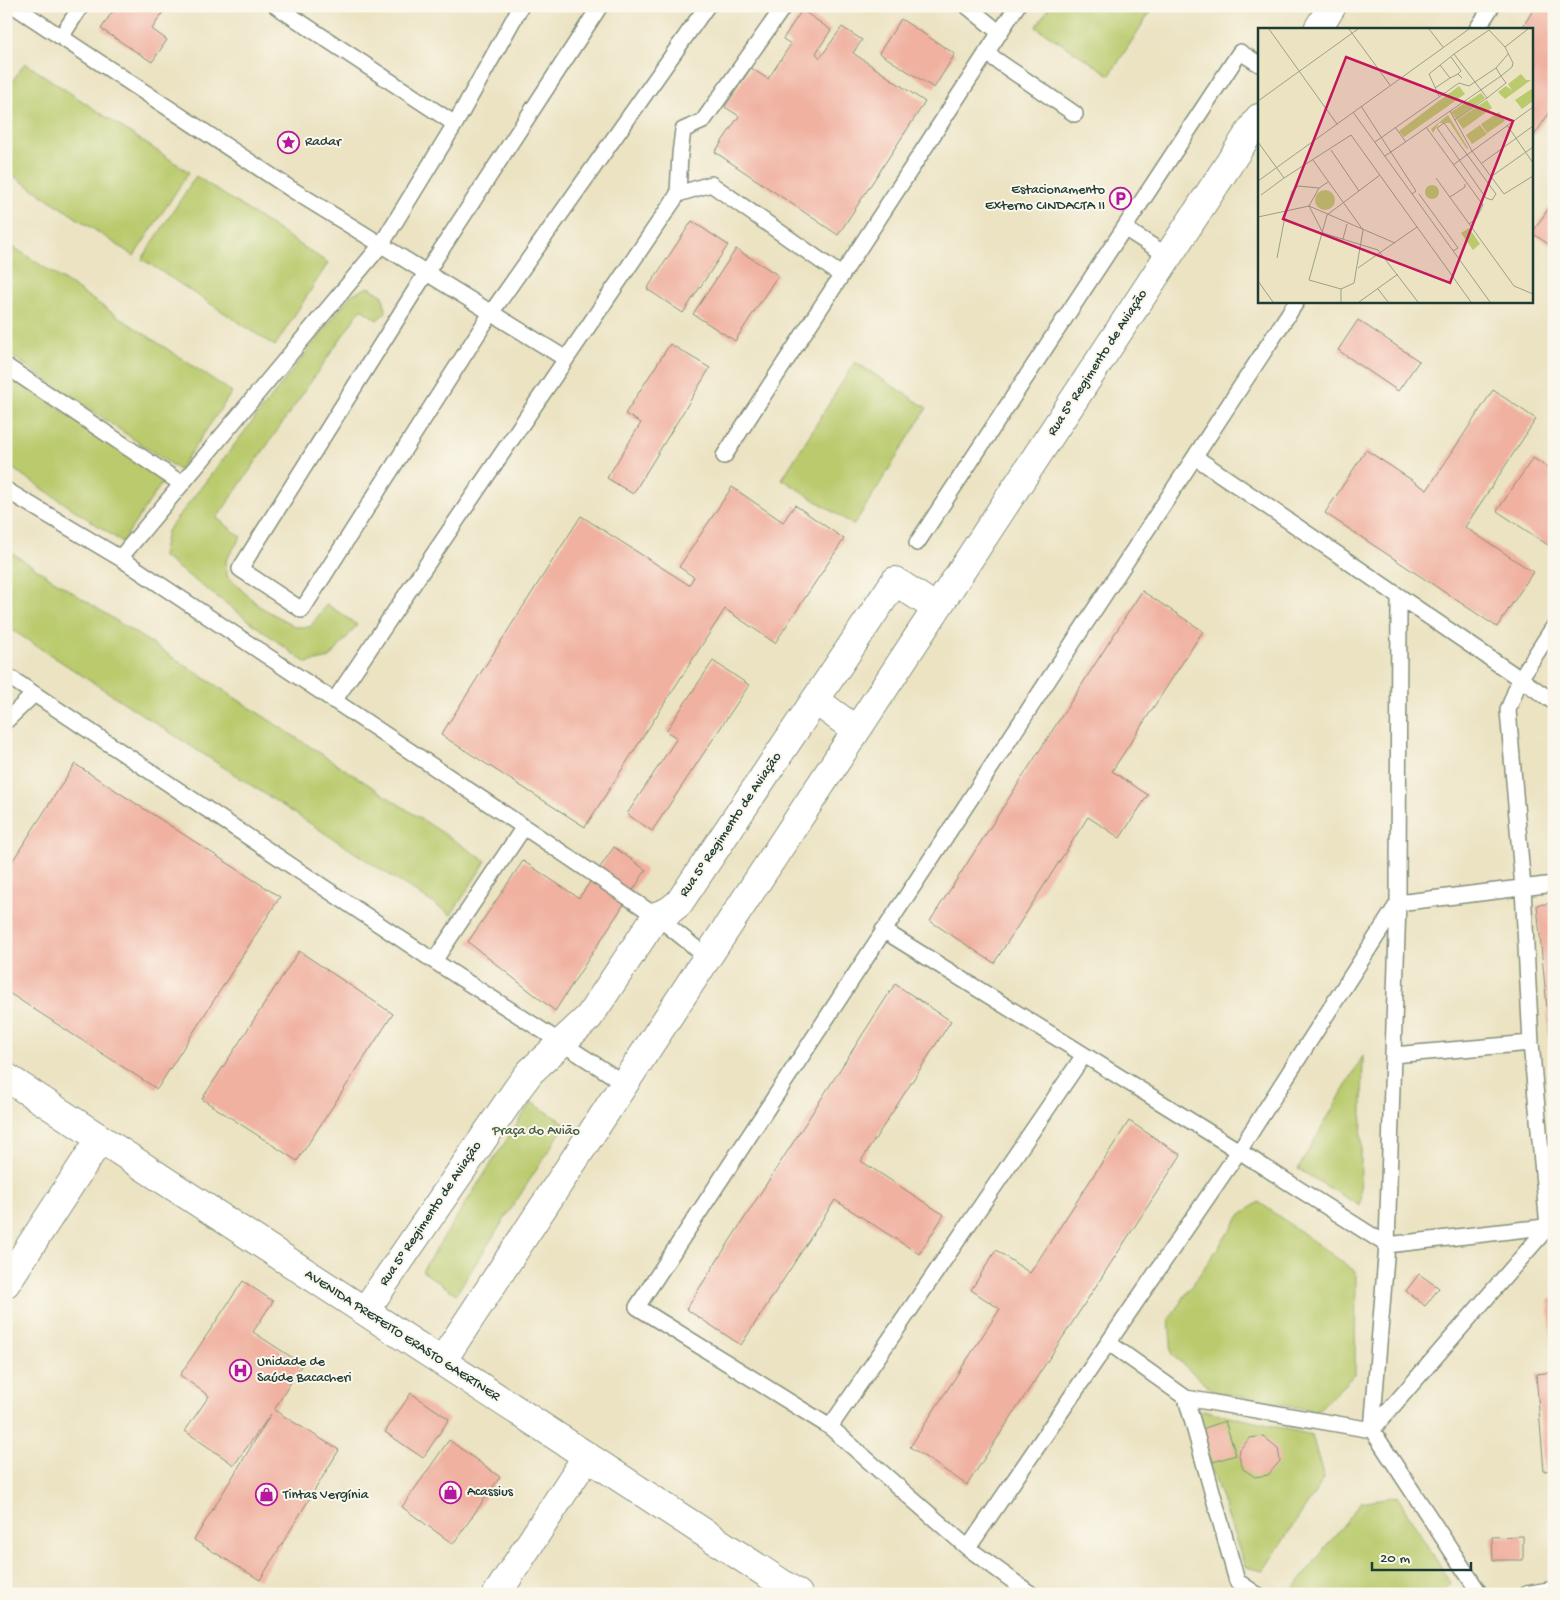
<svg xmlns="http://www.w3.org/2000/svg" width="1560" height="1600" font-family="'Gochi Hand',sans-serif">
	<rect width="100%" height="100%" fill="#fbf7ec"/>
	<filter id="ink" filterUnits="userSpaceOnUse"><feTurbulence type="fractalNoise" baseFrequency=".02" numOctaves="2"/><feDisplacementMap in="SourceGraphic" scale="10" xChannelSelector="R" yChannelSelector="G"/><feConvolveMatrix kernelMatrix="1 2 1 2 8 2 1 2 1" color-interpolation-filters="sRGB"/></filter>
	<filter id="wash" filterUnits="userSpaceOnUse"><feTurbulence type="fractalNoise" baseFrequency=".0096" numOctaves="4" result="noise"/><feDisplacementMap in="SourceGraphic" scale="20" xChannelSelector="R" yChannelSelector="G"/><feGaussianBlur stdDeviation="1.12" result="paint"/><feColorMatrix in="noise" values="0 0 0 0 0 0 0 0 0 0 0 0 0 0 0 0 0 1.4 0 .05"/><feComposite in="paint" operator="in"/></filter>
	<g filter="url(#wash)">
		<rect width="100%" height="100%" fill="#ebe3c2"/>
		<path fill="#baca6d" stroke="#6c8450" d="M1050,6H1154L1110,75L1036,27Z
			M25,63L189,172L134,256L6,171V90Z
			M196,176L328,263L275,346L142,259Z
			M6,242L232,392L179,470L6,352Z
			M369,287L383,296L386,312L377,320L361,309L217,518L241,537L226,560L227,576L259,606L296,627H310L327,604L357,625L330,658L306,663L162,556L167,531L352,294Z
			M855,362L927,408L854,525L782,479Z
			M6,372L164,480L122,542L6,464Z
			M6,549L486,861L451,915L6,626Z
			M1363,1056L1360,1206L1298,1169Z
			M531,1102L566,1124L456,1294L422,1271Z
			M1259,1202L1356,1272L1355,1374L1317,1411L1215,1392L1172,1355L1169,1319L1241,1214Z
			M1203,1410L1312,1435L1324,1479L1263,1571L1245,1567L1195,1420Z
			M1397,1496L1450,1583L1441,1594H1296L1295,1587L1361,1502Z"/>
		<g id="blocks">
			<path fill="#f0b1a0" d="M116,6H167L152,29L167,40L152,62L101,29Z
				M1536,6H1554V106L1531,140V29H1521Z
				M802,10L831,30L816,53L820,58L842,27L862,40L853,53L925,102L838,235L715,152L739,116L725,107L751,68L768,79L791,44L783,39Z
				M901,19L955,54L934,88L879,53Z
				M1554,200V248L1532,233Z
				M692,221L728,245L683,313L647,289Z
				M736,249L778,275L735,341L693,314Z
				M1358,320L1419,361L1398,391L1338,350Z
				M670,344L710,368L633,494L607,478L641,423L625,414Z
				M1493,390L1536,419L1465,527L1533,572L1497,627L1325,513L1366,450L1427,490Z
				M1533,458L1554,472V542L1551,547L1497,511Z
				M732,487L783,522L795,505L844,539L775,643L725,609L585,827L441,735L581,516L689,585L694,577L679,567Z
				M1142,591L1203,631L1112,771L1148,795L1120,838L1088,817L994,963L930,921Z
				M713,661L749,685L652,831L627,814L677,738L666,731Z
				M75,764L280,897L157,1089L6,991V871Z
				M614,847L646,870L555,1011L468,942L523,861L579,898Z
				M1554,903V1059H1552L1537,905Z
				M299,951L393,1014L297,1161L202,1099Z
				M895,984L951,1021L861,1161L944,1215L919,1254L835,1200L741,1345L686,1309Z
				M1129,1121L1181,1155L967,1485L910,1447L1000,1309L971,1290L996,1250L1030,1273Z
				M1419,1274L1439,1288L1425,1306L1406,1291Z
				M243,1281L273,1301L253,1332L302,1364L274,1410L339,1450L260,1580L194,1540L271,1414L234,1465L185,1431L209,1396L180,1375Z
				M1554,1298V1346H1552L1548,1299Z
				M1554,1372V1470L1544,1471L1536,1374Z
				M411,1393L449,1419L423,1458L385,1432Z
				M1225,1421L1236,1455L1213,1462L1202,1429Z
				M1263,1436L1278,1448L1280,1461L1268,1475L1255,1477L1243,1469L1239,1456L1240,1449L1250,1438Z
				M449,1440L500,1477L453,1544L402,1507Z
				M1523,1536V1560H1493L1492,1537Z"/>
		</g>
	</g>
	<g filter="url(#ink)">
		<use href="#blocks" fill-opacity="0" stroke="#85907b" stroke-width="1"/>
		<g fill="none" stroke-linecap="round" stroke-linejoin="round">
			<defs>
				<path id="lane" d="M14,6L291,189L566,359
					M276,6L455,124
					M600,6L426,273L240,569L302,610L491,313L707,6
					M967,6L1000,33
					M1477,29L1492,6
					M61,37L81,6
					M986,53L1075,114
					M678,194L711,184L841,275
					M1124,228L1168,256
					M6,366L182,484
					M724,456L1017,6
					M1195,457L1554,702
					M6,490L120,558L524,827L656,916L707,957
					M917,543L1240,52L1259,64
					M120,558L381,245L455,124L521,6
					M1399,596L1398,903L1393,1055L1387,1245L1372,1430L1480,1594
					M6,675L434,961L624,1083
					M334,701L678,194L680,154L683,130L703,121L784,6
					M6,721L34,694
					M883,930L1239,1151L1387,1245L1553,1226
					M434,961L524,827
					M1393,1055L1531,1043
					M1109,1343L1186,1398L1372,1430L1548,1227L1531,1043L1523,888L1508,710L1520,679L1554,626
					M1186,1398L1237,1581L1256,1594
					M830,1427L1084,1055
					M968,1548L1239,1151L1398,903L1554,884
					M1031,1594L968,1548L830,1427L637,1307L1297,301
					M1526,1594L1554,1589"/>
				<path id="street" d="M1318,29L1332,6
					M815,700L856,730
					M6,1283L100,1139
					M365,1311L518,1088L530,1072L589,1017L656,916L669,911L679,903L895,581L936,608
					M442,1361L1259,118
					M497,1594L587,1456"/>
				<path id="secondary" d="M6,1077L798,1594"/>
			</defs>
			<use href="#lane" stroke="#85907b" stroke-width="18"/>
			<use href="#street" stroke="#85907b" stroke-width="30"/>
			<use href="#secondary" stroke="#85907b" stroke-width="30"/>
			<use href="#lane" stroke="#fff" stroke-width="15"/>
			<use href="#street" stroke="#fff" stroke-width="28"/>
			<use href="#secondary" stroke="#fff" stroke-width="28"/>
		</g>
	</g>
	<defs>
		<symbol id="sight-ring" viewBox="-11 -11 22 22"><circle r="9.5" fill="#fbf7ec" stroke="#b5179e" stroke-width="1.5"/><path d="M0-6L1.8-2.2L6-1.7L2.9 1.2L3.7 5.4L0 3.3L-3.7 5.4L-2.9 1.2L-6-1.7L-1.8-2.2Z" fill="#b5179e"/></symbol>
		<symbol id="parking-ring" viewBox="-11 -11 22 22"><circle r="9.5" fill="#fbf7ec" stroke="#b5179e" stroke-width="1.5"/><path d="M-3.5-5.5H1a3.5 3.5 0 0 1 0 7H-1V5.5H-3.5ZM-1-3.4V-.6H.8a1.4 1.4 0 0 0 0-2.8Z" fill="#b5179e"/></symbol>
		<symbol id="hospital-ring" viewBox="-11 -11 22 22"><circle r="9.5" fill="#fbf7ec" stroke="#b5179e" stroke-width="1.5"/><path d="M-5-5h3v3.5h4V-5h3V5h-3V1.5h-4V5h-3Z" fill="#b5179e"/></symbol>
		<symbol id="shop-ring" viewBox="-11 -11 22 22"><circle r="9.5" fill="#fbf7ec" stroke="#b5179e" stroke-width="1.5"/><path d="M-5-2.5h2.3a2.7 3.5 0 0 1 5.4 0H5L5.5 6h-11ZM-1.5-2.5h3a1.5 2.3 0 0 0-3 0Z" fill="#b5179e"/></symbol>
	</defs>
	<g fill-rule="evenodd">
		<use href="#sight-ring" x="276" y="130" width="25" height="25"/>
		<use href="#parking-ring" x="1108" y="186" width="25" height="25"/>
		<use href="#hospital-ring" x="228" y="1358" width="25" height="25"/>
		<use href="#shop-ring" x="438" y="1480" width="25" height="25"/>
		<use href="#shop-ring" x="254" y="1482" width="25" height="25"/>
	</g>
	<g text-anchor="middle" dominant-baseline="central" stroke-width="4" stroke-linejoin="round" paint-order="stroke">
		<g font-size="14" fill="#1f3d34" stroke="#fbf7ec" text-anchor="start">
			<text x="305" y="142">Radar</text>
			<text x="1105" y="190" text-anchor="end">Estacionamento<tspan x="1105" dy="16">Externo CINDACTA II</tspan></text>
			<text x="257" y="1362">Unidade de<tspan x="257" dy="16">Saúde Bacacheri</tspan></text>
			<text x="467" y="1492">Acassius</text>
			<text x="283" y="1495">Tintas Vergínia</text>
		</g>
		<g font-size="14" fill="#1f3d34" stroke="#fbf7ec">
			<text transform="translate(1098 363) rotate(-57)">Rua 5º Regimento de Aviação</text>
			<text transform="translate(731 825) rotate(-56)">Rua 5º Regimento de Aviação</text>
			<text transform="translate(431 1214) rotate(-56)">Rua 5º Regimento de Aviação</text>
			<text transform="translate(402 1336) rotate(33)">AVENIDA PREFEITO ERASTO GAERTNER</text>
		</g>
		<g font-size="14" fill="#466042" stroke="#fbf7ec">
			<text x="536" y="1131">Praça do Avião</text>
		</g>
	</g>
	<g transform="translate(1258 28)">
		<rect width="275" height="275" fill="#ebe3c2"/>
		<path d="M263,46L268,52H273L247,71L240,64L248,58L254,62L250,56ZM201,58L207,66L146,109L141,103ZM275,60V73L264,81L257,72ZM223,65L227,70L198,91L193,84ZM229,72L234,80L205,101L199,92ZM241,84L247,93L229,105L223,96ZM190,87L210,120L209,121L192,95H181L175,105L173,101ZM222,97L229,106L214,116L208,107ZM167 164a7 7 0 1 1 14 0a7 7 0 1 1-14 0ZM57 172a10 10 0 1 1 20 0a10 10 0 1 1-20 0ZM211,200L222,216L215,222L203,205Z" fill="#baca6d"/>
		<path fill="none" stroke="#99a189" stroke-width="1" d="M11,1L79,96M91,1L132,57M171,1L185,19M247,19L231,2L196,26L229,70L248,55L243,48L254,39L255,35L247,19L270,1M193,29L203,43L200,46M182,37L192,50L200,46L204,50M238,40L250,26M177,60L192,50M181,68L171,46L196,26M0,73L100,1M103,78L158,163L154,166M192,83L214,123L246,166L275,148M95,84L232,274M197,92L229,70M186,95L238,166L234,172L228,170L179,100ZM249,97L275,135M137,99L148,114M168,99L225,177L218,191L211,196M0,114L26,150L93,107L213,274M117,114L201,55L211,58L238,40L243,48L127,128M73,122L101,163M55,132L105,202L96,255L83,261M224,135L275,98M195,137L275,79M234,148L275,119M178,150L256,258L275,266M0,153L211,1M70,154L61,160L51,178L65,205L120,222L160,274M161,166L200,220L195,223M3,167L26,150M192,169L207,159V156M0,189L28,183L34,163L40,158L61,160M85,211L89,196M19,230L28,183L51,178L137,215M100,240L159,199M0,253L15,274M120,261L130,274M83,274V261L51,252L69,187L122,147M101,274L140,246"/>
		<path fill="#c2185b" fill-opacity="0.15" stroke="#c2185b" stroke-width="2.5" d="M88,29L255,93L192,255L25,191Z"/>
		<rect width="275" height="275" fill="none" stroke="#1f3d34" stroke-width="2.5"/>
	</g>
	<rect width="1560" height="1600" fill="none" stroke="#fbf7ec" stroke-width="25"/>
	<path d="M1372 1562v8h99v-8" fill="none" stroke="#1f3d34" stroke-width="2.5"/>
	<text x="1380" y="1562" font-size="15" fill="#1f3d34" stroke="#fbf7ec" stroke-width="4" paint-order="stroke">20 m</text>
</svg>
